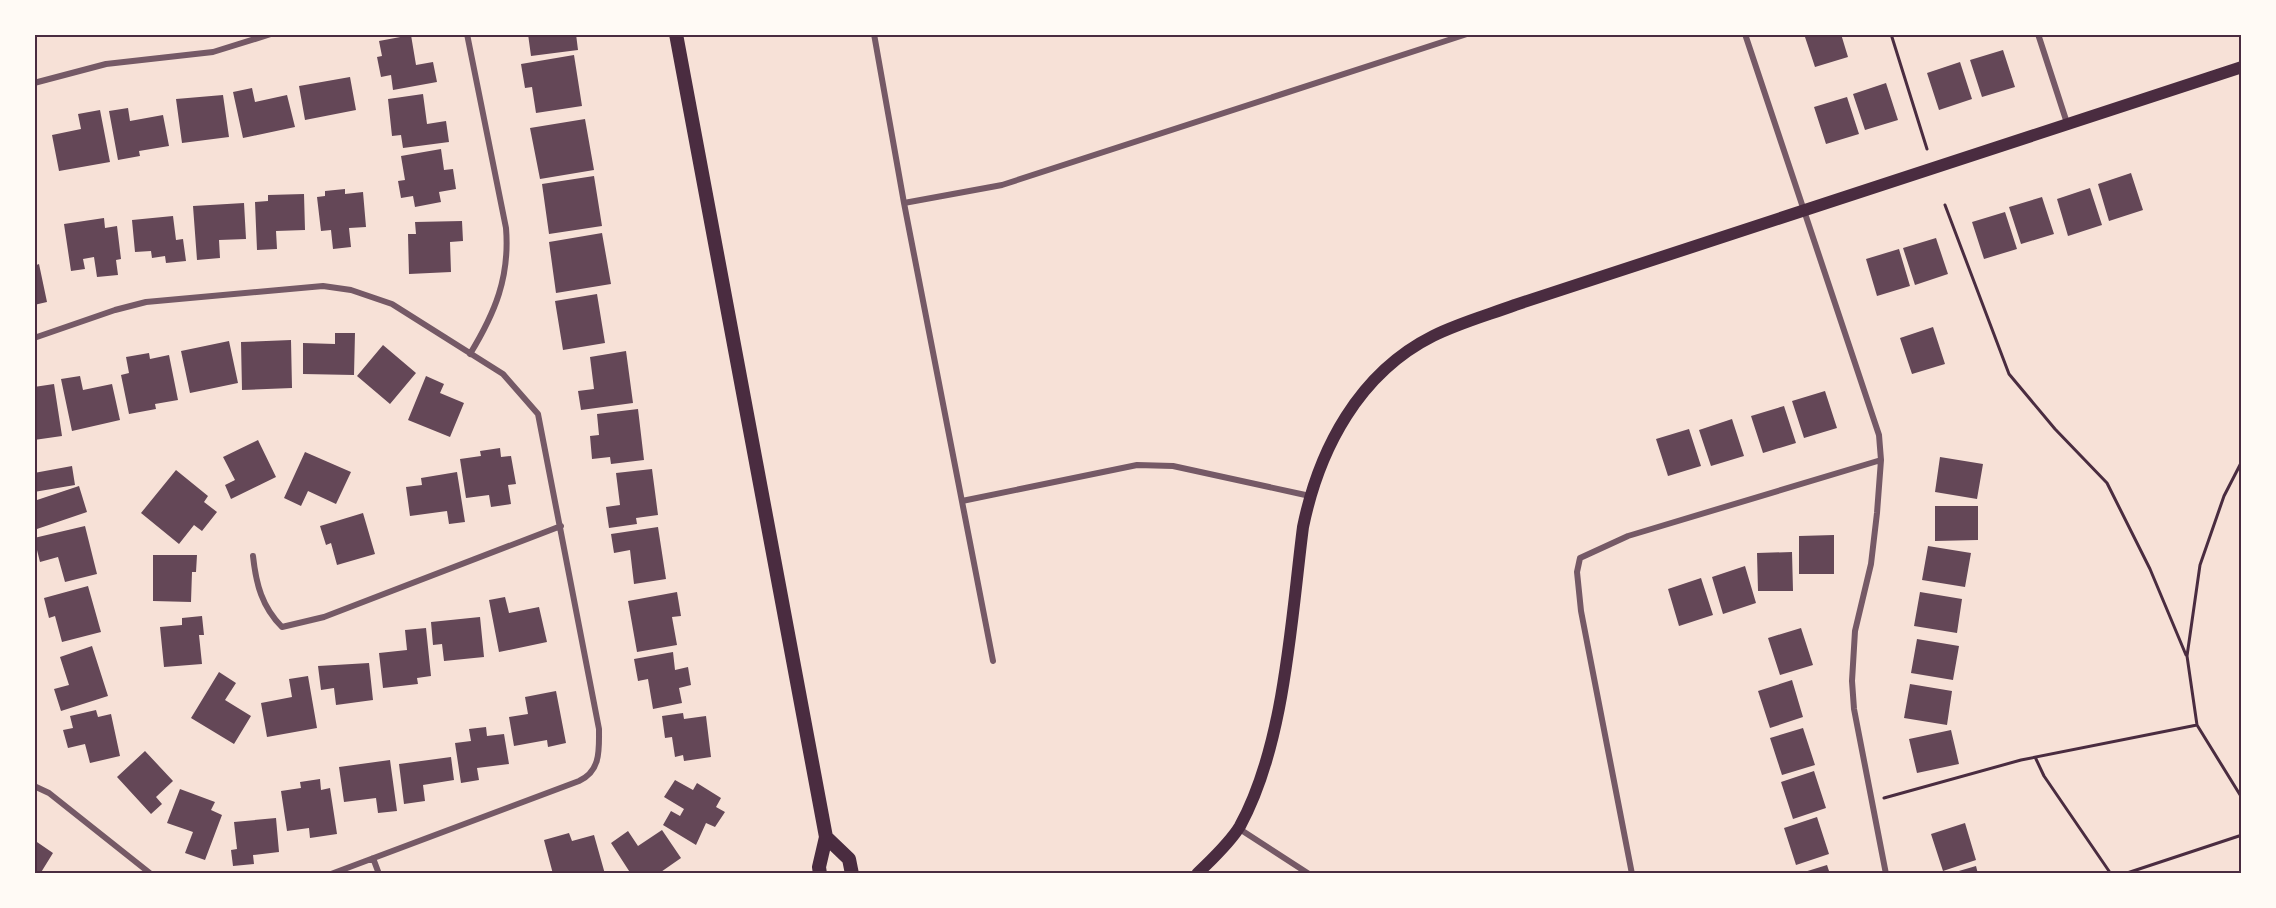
<svg xmlns="http://www.w3.org/2000/svg" width="2276" height="908" font-family="Commissioner,sans-serif">
	<rect width="100%" height="100%" fill="#f7e1d7"/>
	<path fill="#644757" d="M528,34H576L578,50L531,56Z
		M1804,34H1841L1848,57L1815,67Z
		M411,35L416,65L433,62L437,82L393,90L391,75L381,77L377,57L382,56L379,41Z
		M2003,50L2015,87L1982,97L1970,60Z
		M574,55L582,106L536,113L532,87L525,88L521,64Z
		M1960,62L1972,99L1939,110L1927,73Z
		M350,77L356,110L305,120L299,86Z
		M1886,83L1898,120L1865,130L1853,94Z
		M252,88L255,102L287,95L295,127L243,138L233,92Z
		M423,94L427,124L446,121L449,142L403,148L401,135L392,136L388,99Z
		M223,95L229,137L182,143L176,99Z
		M1847,97L1859,134L1826,144L1814,107Z
		M128,108L130,121L163,115L169,146L139,151L140,156L118,160L109,111Z
		M100,110L110,162L59,171L52,135L81,129L78,114Z
		M585,119L594,170L540,179L530,128Z
		M441,149L444,170L453,169L456,189L439,192L441,202L415,207L413,196L401,198L398,181L405,180L401,156Z
		M2131,173L2143,210L2109,221L2098,184Z
		M594,176L602,226L549,234L542,184Z
		M2090,188L2102,225L2068,236L2057,199Z
		M345,189V194L363,192L366,227L349,228L351,247L333,249L331,230L321,231L317,197L325,196V191Z
		M304,194L305,230L276,231L277,249L257,250L255,202L268,201V195Z
		M2042,197L2054,234L2021,244L2009,207Z
		M244,203L246,239L219,240L220,258L197,260L193,206Z
		M2005,212L2017,249L1984,259L1972,222Z
		M173,216L176,240L183,239L186,261L166,263L165,256L152,258L151,251L135,252L132,220Z
		M104,218L105,228L117,226L121,259L116,260L118,275L97,277L94,257L83,259L85,269L71,271L64,224Z
		M462,221L463,241L450,242L451,272L409,274L408,234H416L415,222Z
		M602,233L611,284L556,293L549,242Z
		M1936,238L1948,274L1915,285L1903,248Z
		M1899,249L1910,286L1877,296L1866,259Z
		M39,264L47,302L34,305V266Z
		M597,294L605,343L563,350L555,301Z
		M1933,327L1945,364L1912,374L1900,338Z
		M335,333H355L354,375L303,374V343L335,344Z
		M291,340L292,388L242,390L241,342Z
		M229,341L238,383L190,393L181,351Z
		M383,345L416,373L390,404L357,376Z
		M626,351L633,403L581,410L578,391L594,389L590,357Z
		M149,353L150,359L169,355L178,400L155,404L156,409L129,414L121,375L129,373L126,357Z
		M80,376L83,390L112,384L120,420L72,431L61,379Z
		M426,376L444,384L440,393L464,403L450,437L408,420Z
		M54,384L62,436L34,440V404H37L34,387Z
		M1825,391L1837,428L1804,438L1792,401Z
		M1784,406L1796,443L1763,453L1751,416Z
		M638,409L644,460L611,464L610,457L592,459L590,436L599,435L597,414Z
		M1732,419L1744,456L1711,466L1699,430Z
		M1689,429L1701,466L1668,476L1656,439Z
		M258,440L276,477L231,499L225,485L235,480L223,457Z
		M500,448L501,457L511,456L516,484L508,485L511,504L491,507L489,495L466,498L460,459L481,456L480,451Z
		M305,452L351,472L336,504L308,491L301,506L284,498Z
		M1940,457L1983,464L1977,499L1935,492Z
		M72,466L75,485L34,492V473Z
		M652,469L658,515L636,518L637,524L609,528L606,507L620,505L616,473Z
		M176,470L208,496L204,502L217,512L202,531L194,525L179,544L141,513Z
		M457,472L465,522L449,524L447,511L410,516L406,487L422,485L421,478Z
		M79,486L87,512L34,530V501Z
		M1935,506H1978V540L1935,541Z
		M363,513L375,554L337,565L331,543L326,545L320,526Z
		M85,526L97,574L65,582L58,557L40,562L34,538Z
		M658,527L666,579L634,584L630,550L614,553L611,534Z
		M1834,535V574H1799V536Z
		M1928,546L1971,553L1965,587L1922,580Z
		M1792,552L1793,591H1758L1757,553Z
		M153,555H197L196,572H192L191,602L153,601Z
		M1745,566L1756,603L1723,614L1712,577Z
		M1701,578L1713,615L1679,626L1668,589Z
		M88,586L101,632L62,642L55,616L49,618L44,598Z
		M677,592L681,616L672,617L677,645L637,652L628,601Z
		M1920,592L1962,599L1957,633L1914,626Z
		M505,597L509,613L539,607L547,642L499,652L489,600Z
		M202,616L204,635H199L202,664L164,667L160,627L182,625V618Z
		M480,617L484,657L444,661L442,644L433,645L431,622Z
		M426,628L431,676L417,678L418,684L383,688L379,653L407,650L405,630Z
		M1801,628L1813,665L1780,675L1768,638Z
		M1917,639L1959,646L1953,680L1911,673Z
		M92,646L108,696L61,711L54,689L69,685L60,657Z
		M673,652L675,670L688,667L691,685L679,688L682,703L653,709L648,679L638,681L634,659Z
		M369,663L373,700L336,705L334,688L321,690L318,666Z
		M219,672L236,683L225,700L251,716L234,744L191,718Z
		M308,676L317,728L267,737L261,703L292,697L289,679Z
		M1792,680L1803,717L1770,728L1758,691Z
		M1910,684L1952,691L1947,725L1904,718Z
		M556,691L566,743L548,747L547,740L514,746L509,717L528,714L525,697Z
		M96,710L98,717L111,714L120,756L90,763L85,744L68,748L63,730L73,728L70,716Z
		M683,713L684,719L706,716L711,757L684,761L683,755L675,757L672,737L665,738L662,716Z
		M486,727L487,736L504,734L509,764L477,768L479,780L461,783L455,743L471,741L469,729Z
		M1803,728L1815,765L1782,775L1770,738Z
		M1951,730L1959,764L1917,773L1909,739Z
		M145,751L173,781L156,797L162,804L151,814L117,777Z
		M451,757L454,780L423,785L425,801L404,804L399,764Z
		M390,760L397,811L378,813L376,798L344,802L339,767Z
		M1814,771L1826,808L1793,819L1781,782Z
		M320,779L321,790L330,788L337,834L310,838L309,828L287,831L281,791L301,788L300,782Z
		M675,780L693,790L697,783L721,798L716,807L725,812L715,827L706,823L696,845L663,825L671,811L680,816L684,809L664,797Z
		M180,789L215,802L211,810L222,815L205,860L185,853L193,832L167,823Z
		M1817,817L1829,854L1796,865L1784,828Z
		M276,818L279,852L253,855L254,864L233,866L231,850L237,849L234,822Z
		M1965,823L1976,860L1943,871L1931,834Z
		M662,830L681,858L658,874H631L611,843L628,831L638,846Z
		M569,833L572,841L594,835L605,874H553L544,840Z
		M34,840L53,853L40,874H34Z
		M1827,865L1830,874H1801V873Z
		M1976,866L1978,874H1952V873Z"/>
	<g fill="none" stroke-linecap="round" stroke-linejoin="round">
		<path stroke="#4a2c40" stroke-width="3" d="M1891,34L1927,149
			M1945,205L2009,374L2055,429L2107,483L2150,569L2186,655
			M2197,725L2242,798
			M2036,759L2044,776L2111,874
			M1884,798L2021,760L2197,725L2187,656L2200,565L2224,496L2242,461
			M2124,874L2242,835"/>
		<path stroke="#755966" stroke-width="6" d="M467,34L506,228C510,277 495,313 470,354
			M874,34L904,203L993,661
			M1745,34L1879,435L1881,460L1877,513L1871,564L1855,631L1852,681L1854,709L1886,874
			M2038,34L2067,123
			M34,83L106,64L213,52L271,34
			M904,203L1002,185L1467,34
			M34,338L115,310L146,302L323,286L351,290L392,304L503,374L538,414L599,729C599,750 601,771 579,781L331,874
			M962,501L1137,465L1173,466L1310,496
			M253,556C256,584 262,607 282,627L324,617L561,526
			M34,786L49,793L151,874
			M1238,828L1309,874
			M373,858L379,874
			M1632,874L1581,611L1577,572L1580,558L1628,536L1881,460"/>
		<path stroke="#4a2c40" stroke-width="12" d="M1197,874C1211,860 1230,843 1240,826C1285,744 1291,620 1303,527C1319,449 1359,373 1433,336C1459,323 1488,315 1515,305L2242,67"/>
		<path stroke="#4a2c40" stroke-width="14" d="M676,34L826,837L819,867L820,874
			M826,837L849,859L852,874"/>
	</g>
	<rect width="2276" height="908" fill="none" stroke="#fffaf5" stroke-width="72"/>
	<rect x="36" y="36" width="2204" height="836" fill="none" stroke="#4a2c40" stroke-width="2"/>
</svg>
